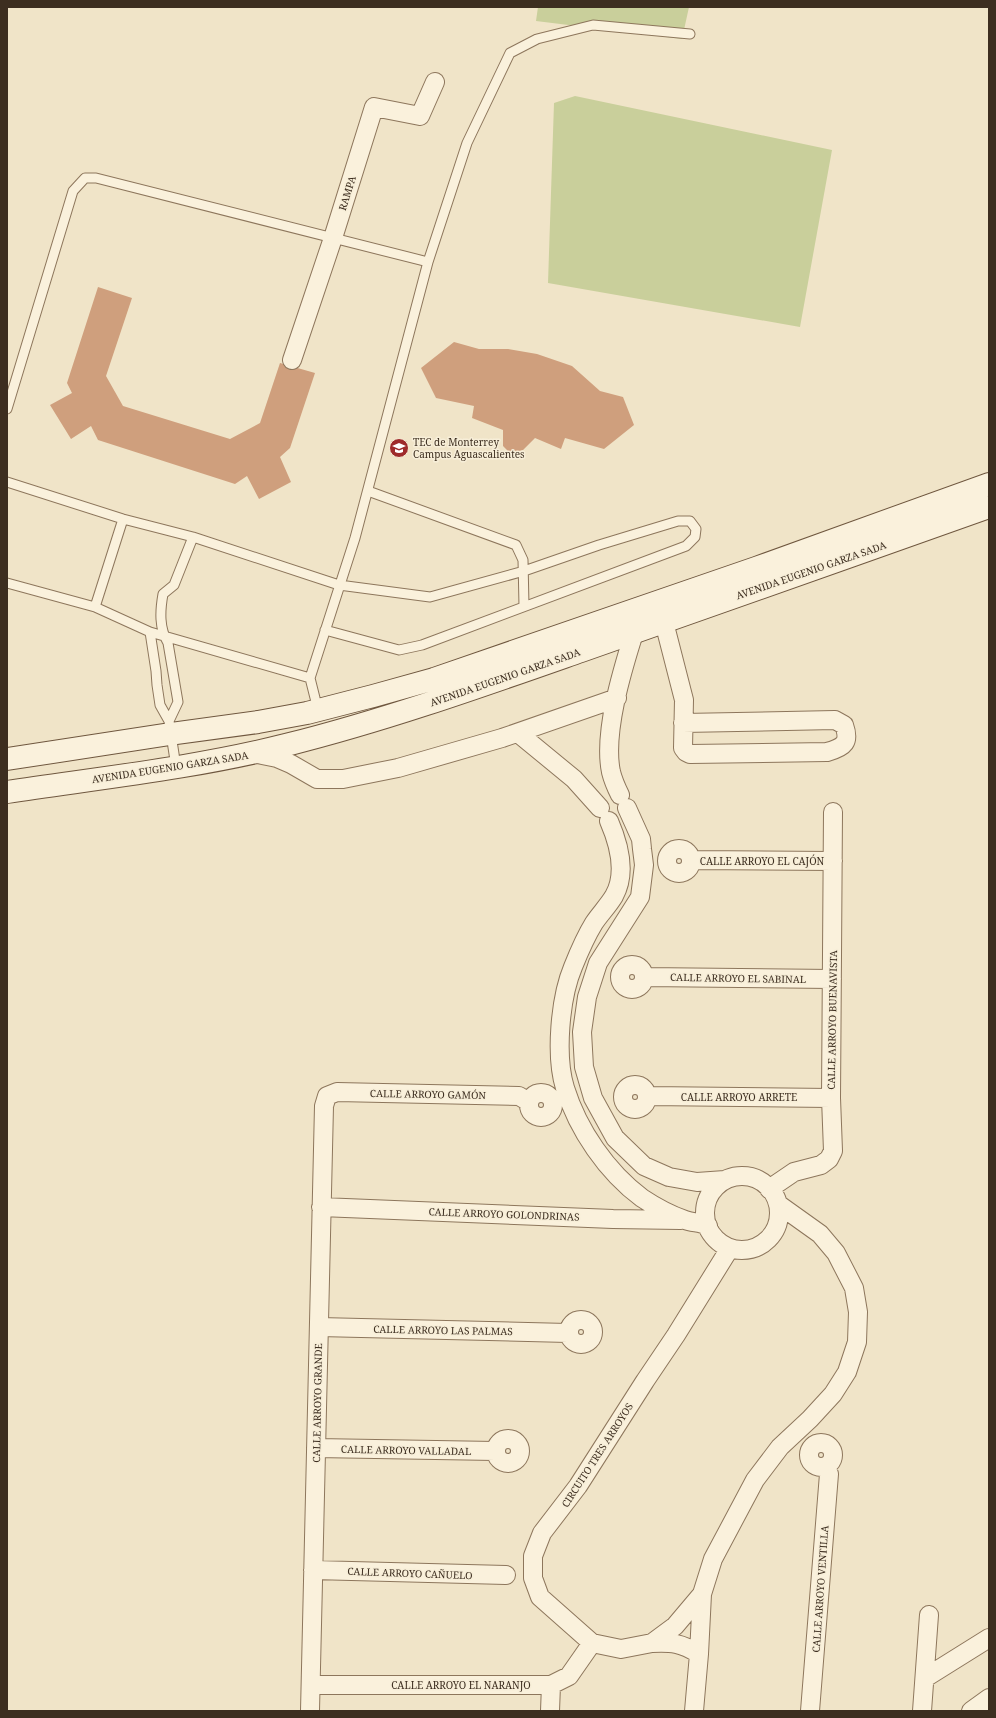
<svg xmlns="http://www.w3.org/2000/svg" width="996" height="1718" font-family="'Noto Serif',serif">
	<rect width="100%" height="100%" fill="#f0e4c8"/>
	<path fill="#c9cf9b" d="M538,7H689L682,39L536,21Z
		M575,96L832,150L800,327L548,283L554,103Z"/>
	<path fill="#cf9f7d" d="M98,287L132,298L106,376L123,406L230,439L260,423L280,363L315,373L290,448L280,457L291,482L259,499L247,476L235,484L98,440L91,426L71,439L50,405L72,393L67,383Z
		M454,342L479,349H508L537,354L572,366L600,391L623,397L634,425L604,449L565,438L561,449L535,438L523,450L510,453L503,446V430L472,418L474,406L436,398L421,368Z"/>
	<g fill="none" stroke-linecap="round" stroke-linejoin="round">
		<defs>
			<path id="lane" d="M7,409L73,191L85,178H96L428,262
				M7,482L123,519L193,537L339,585L430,597L524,571L599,545L678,521H690L696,529L695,537L686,546L422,645L399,650L325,630
				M368,491L516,545L523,560L524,606
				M7,583L95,607L150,632L310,678
				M95,607L123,519
				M150,632L156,671L157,685L160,705L169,721L176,767
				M318,710L310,678L355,538L428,262L467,143L510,53L537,39L593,25L690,34
				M169,721L178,702L168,643C159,628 160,611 163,594L174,585L193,537"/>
			<path id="street" d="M292,360L333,238L374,107L420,116L435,82
				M664,622L684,700L683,748L686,752L690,754L827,752C845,747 850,742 844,725L835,720L683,723
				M518,733L574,779L600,808
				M253,753L277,758L291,764L317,779H343L398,768L502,738L617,698
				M620,795C616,787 613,780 611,772C603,733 622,671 634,633
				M627,808L641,839L642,849L644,865L640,897L598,963L587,997L582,1032L584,1067L593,1098L615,1138L644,1166L669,1177L697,1182L725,1180
				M609,821C619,844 627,873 614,896C608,906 600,914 594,923C586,936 579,952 573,967C560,998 555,1056 565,1088C578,1130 607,1172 642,1198C654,1206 671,1215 685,1220C693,1223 701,1222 708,1226
				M667 861a12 12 0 1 1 24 0a12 12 0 1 1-24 0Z
				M692,860L833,861
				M620 977a12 12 0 1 1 24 0a12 12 0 1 1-24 0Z
				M644,977L832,979
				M623 1097a12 12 0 1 1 24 0a12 12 0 1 1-24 0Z
				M529 1105a12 12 0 1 1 24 0a12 12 0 1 1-24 0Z
				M648,1096L831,1098
				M705 1213a37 37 0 1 1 74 0a37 37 0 1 1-74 0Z
				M769,1189L794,1172L821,1165L829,1159L833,1151L831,1098L833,812
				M321,1207L613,1219L681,1220
				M730,1248L676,1335L645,1381L578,1486L542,1533L533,1556V1578L540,1597L592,1643L621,1649L652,1643L675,1626L702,1594L713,1559L755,1480L780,1447L810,1419L833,1394L847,1372L857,1342L858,1312L854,1288L836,1253L820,1234L778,1204
				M569 1332a12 12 0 1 1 24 0a12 12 0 1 1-24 0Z
				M319,1327L568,1333
				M496 1451a12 12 0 1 1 24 0a12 12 0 1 1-24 0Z
				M809 1455a12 12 0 1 1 24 0a12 12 0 1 1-24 0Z
				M316,1448L495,1451
				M313,1570L506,1575
				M652,1643C672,1642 681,1643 699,1654
				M925,1678L989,1638
				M311,1685H551L569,1676L592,1643
				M310,1711L324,1106L327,1096L337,1092L519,1096L529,1102
				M550,1711L551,1685
				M694,1711L699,1654L702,1594
				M810,1711L829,1474L826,1467
				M922,1711L929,1615
				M971,1711L989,1698"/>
			<path id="secondary" d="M7,759L170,734L258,722L307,713L373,696L434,679L756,568L989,484
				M7,792C100,778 195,768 286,745C386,720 484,685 581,651C717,604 853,555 989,507"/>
		</defs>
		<use href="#lane" stroke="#8d765c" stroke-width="11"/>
		<use href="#street" stroke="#8d765c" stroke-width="20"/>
		<use href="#secondary" stroke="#6f573f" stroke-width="24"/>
		<use href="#lane" stroke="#faf1dc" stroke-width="9"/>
		<use href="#street" stroke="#faf1dc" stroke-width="18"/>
		<use href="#secondary" stroke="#faf1dc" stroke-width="22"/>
	</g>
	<defs>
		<symbol id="university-disc" viewBox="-11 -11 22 22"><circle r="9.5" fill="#9e2a2b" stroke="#f7eed8"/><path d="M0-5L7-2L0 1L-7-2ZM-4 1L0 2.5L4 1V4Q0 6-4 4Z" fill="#fff"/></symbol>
	</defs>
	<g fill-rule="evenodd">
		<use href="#university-disc" x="388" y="437" width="22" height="22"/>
	</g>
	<g text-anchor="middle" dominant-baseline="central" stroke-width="3" stroke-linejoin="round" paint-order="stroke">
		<g font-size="10" fill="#3d2e20" stroke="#f7eed8">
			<text transform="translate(347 193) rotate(-73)">RAMPA</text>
			<text transform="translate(811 570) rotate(-19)">AVENIDA EUGENIO GARZA SADA</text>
			<text transform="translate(505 677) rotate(-19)">AVENIDA EUGENIO GARZA SADA</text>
			<text transform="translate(170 767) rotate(-9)">AVENIDA EUGENIO GARZA SADA</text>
			<text x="762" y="861">CALLE ARROYO EL CAJÓN</text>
			<text transform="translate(738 978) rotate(1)">CALLE ARROYO EL SABINAL</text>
			<text transform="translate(832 1020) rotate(-89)">CALLE ARROYO BUENAVISTA</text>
			<text transform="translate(428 1094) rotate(1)">CALLE ARROYO GAMÓN</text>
			<text x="739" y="1097">CALLE ARROYO ARRETE</text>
			<text transform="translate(504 1214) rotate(2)">CALLE ARROYO GOLONDRINAS</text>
			<text transform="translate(443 1330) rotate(1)">CALLE ARROYO LAS PALMAS</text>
			<text transform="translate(317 1403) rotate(-89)">CALLE ARROYO GRANDE</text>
			<text transform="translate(406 1450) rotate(1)">CALLE ARROYO VALLADAL</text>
			<text transform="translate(597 1455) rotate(-57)">CIRCUITO TRES ARROYOS</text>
			<text transform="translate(410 1573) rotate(2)">CALLE ARROYO CAÑUELO</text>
			<text transform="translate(820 1589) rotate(-86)">CALLE ARROYO VENTILLA</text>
			<text x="461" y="1685">CALLE ARROYO EL NARANJO</text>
		</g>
		<g font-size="10" fill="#3d2e20" stroke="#f7eed8" text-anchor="start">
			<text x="413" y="442">TEC de Monterrey<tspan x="413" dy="12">Campus Aguascalientes</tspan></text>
		</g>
	</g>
	<rect width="996" height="1718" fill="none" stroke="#3d2e20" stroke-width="16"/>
</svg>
